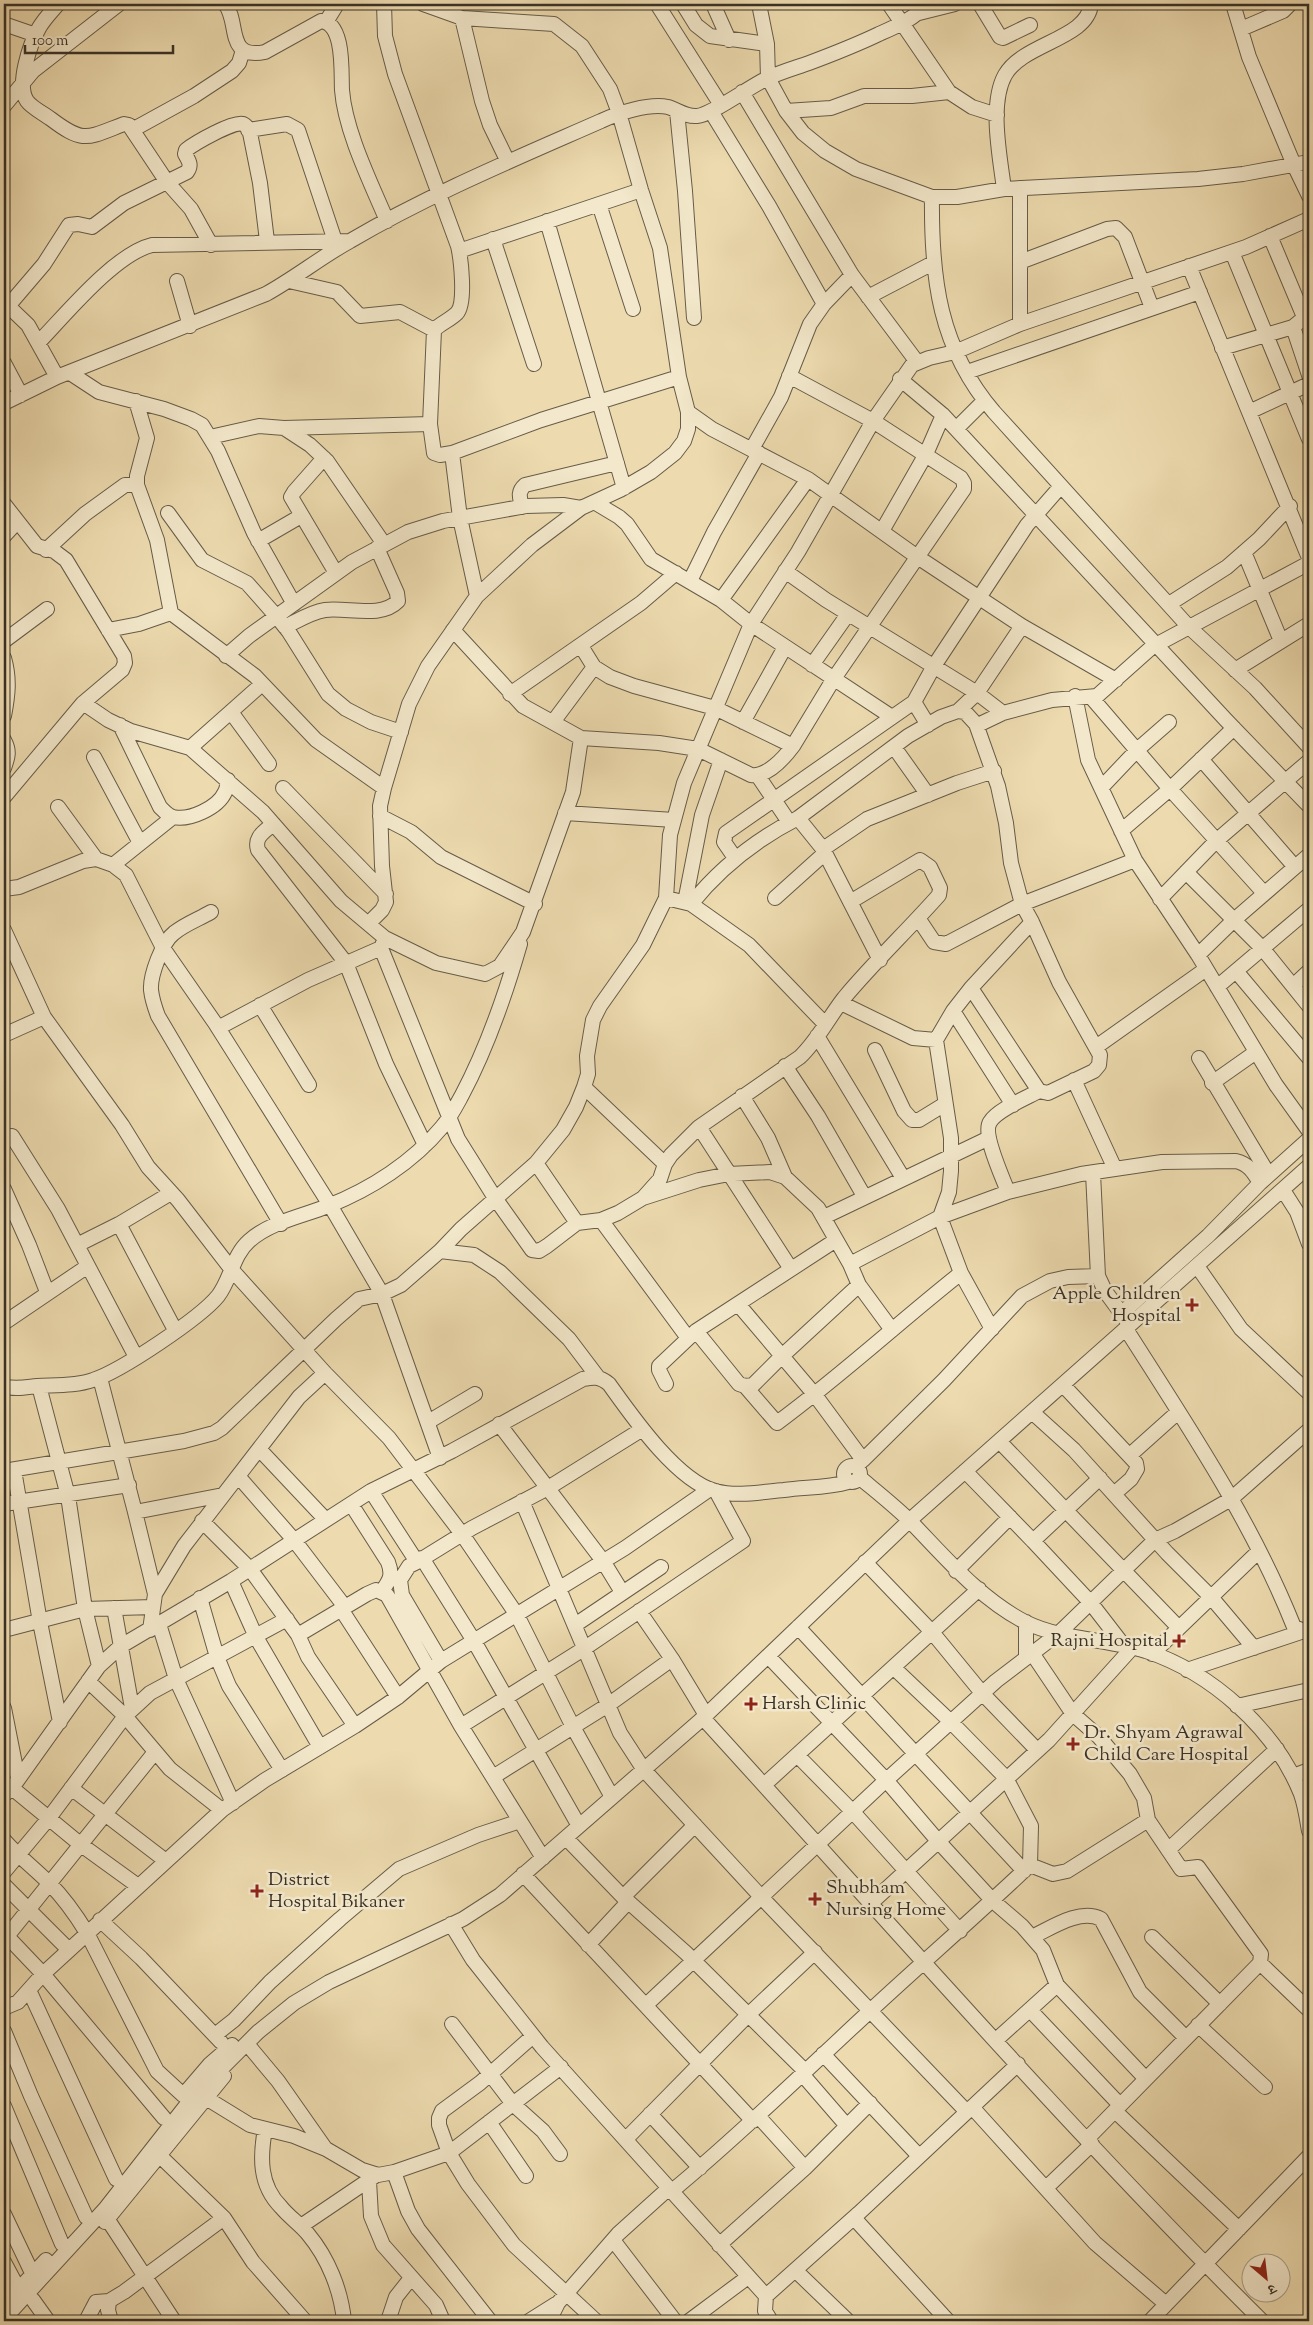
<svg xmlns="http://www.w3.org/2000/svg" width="1313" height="2325" font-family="'Sorts Mill Goudy','Noto Serif Devanagari',serif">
	<rect width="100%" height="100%" fill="#eddbaf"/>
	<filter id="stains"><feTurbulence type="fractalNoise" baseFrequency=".004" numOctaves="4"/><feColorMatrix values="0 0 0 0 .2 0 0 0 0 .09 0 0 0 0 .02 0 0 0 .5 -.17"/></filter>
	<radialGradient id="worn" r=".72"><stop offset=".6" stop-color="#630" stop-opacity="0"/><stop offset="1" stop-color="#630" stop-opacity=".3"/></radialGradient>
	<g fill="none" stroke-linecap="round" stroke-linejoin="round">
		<defs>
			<path id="minor" d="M58,4C52,11 44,19 39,28C30,44 16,85 27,101C32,108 43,113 51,119C84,144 87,138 124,124L129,125L167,182L191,209L211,245
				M225,4C240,22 225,60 265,52L321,21C345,23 341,73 342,90C345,131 371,183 387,221
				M657,4L721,105
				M683,4L696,25L710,36L767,44
				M713,4L729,40
				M759,4L767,44L768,78L786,111L803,133L825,151L856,169L932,197H957L1004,189L1198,179L1243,174L1309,162
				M889,4L949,92
				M980,4L1000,37L1003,38L1030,25
				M1233,4L1249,57L1294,165L1309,196
				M919,13L955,4
				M462,18L482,101L490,125L508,162
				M326,22L337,4
				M4,24L36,35
				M1241,29L1283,11L1290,4
				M742,92L852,275L917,362
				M4,106L33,71L119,4
				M677,111L685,191L694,318
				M786,111L831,108L864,96H912L949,92L972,107L997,115
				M712,113L769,206L824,304
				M134,129L194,96L232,71L239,63L243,50
				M248,130L287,124L298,130L335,241
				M1004,189C1000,157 989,104 1005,75C1023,43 1088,39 1091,4
				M1020,189V324
				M932,197C931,278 939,348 994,412L1188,626L1255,688L1309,747
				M599,204L633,309
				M547,221L624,488
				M1270,236L1304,317
				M493,239L534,364
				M459,251L641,190
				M1232,252L1309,439
				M1020,262L1107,229L1116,228L1125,237L1152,308
				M1189,266L1309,558
				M177,281L190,326
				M289,281L337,292L360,316L400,312L434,330
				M868,297L933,263
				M4,302L28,325L57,377
				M9,305L44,264L69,225L78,224L92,227L124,203L187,172C192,165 189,161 185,154L186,150C195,143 233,121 243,124C248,126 248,130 250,133L260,183L267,241
				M1293,327L1309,375
				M39,342C66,314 115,254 152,245L349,241
				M1222,348L1293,327L1309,314
				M4,363L21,395
				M967,372L1200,292
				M70,373L99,392L164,409L191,419L202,425L218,451L254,533L294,604
				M900,379L943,415L1226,720L1309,806
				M136,401L147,438L137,476V485L157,540L171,613L255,676L316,740L384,788
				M4,403L57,377L266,294C295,278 321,257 350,241C430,194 517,158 601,121C618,113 649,103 668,107C678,110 686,117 697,116C711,115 749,87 766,79C780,72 795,68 809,63C833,54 856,45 879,34C897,26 914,19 927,4
				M688,412L712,429L808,479L916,556L1022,626L1116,680
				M1249,412L1309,384
				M430,424L434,453L440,455L452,453
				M284,428L310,445L327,461L384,544
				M956,429L984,401
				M210,437L259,426L284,428L430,424L434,330C441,323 450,320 457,313C466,303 461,259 458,246L395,74L385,36L384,4
				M752,449L781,397L810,324L824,304L852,275
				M324,458L294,492L291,497L336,573
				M594,502L619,517L627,524L651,559L721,600L751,624L892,717
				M4,504L37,546L54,551L66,560L124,656L125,663L122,670L83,703L4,797
				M522,507C520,498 517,492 525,485L617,463
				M168,513L202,560L247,583L277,617L289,632L328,694L346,709L371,722L401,732
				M882,531L926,454L943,415
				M4,536L17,522
				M258,541L301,516
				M46,550L85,514L125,485H137
				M1244,552L1281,641
				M785,571L826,600L977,693L1003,713
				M690,581L714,532L759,453
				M477,596L460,518L452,453L541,420L679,377
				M721,600L808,479
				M1169,604L1227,567L1259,539L1290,506
				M285,627C297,621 311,612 325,610C347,607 381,619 398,601L397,593L377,548
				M108,630L139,624L171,613
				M453,630L523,706L581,738L659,743L698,749L751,775C767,777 784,758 793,746L833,680L964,489V483L961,478L873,421L789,376
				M4,641L47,609
				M581,646L594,667L610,677L634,686L715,708L793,746
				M226,656L249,636L352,562L408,532L443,521L526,506L563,505L581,508
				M4,658C10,679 8,695 4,716
				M812,665L848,614
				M1235,670L1309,624
				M510,694L641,603L676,573
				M1075,696L1088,760L1135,860L1198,955L1276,1085L1309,1131
				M1091,697L1170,789L1264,893
				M914,702L928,725
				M83,703L108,720L131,731L190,748L263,812L341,901L385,938L436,963L485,974L500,966L523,932L573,792L581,738
				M958,711L977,693L1022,626
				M231,712L269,764
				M553,722L594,667
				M743,722L785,647
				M976,724L998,786L1006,823L1011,863L1022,904L1032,922L971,988L953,1011L936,1040L951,1138V1171L949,1192L940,1217L961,1273L992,1329
				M120,725L160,807C164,811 167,815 173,817C189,821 218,808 225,792C227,789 227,784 228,780
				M4,740C10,751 8,757 4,768
				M894,747L928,795
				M190,748L262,684
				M94,757L140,843
				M1201,759L1295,867
				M758,776L789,822
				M283,788L386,894
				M1101,788L1137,750L1169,722
				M58,807L96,859
				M565,813L674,820
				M380,816L411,832L441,857L535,904
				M798,818L823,849
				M273,824C264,832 254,837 258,850L346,963L386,1064L425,1145
				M1121,831L1170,789L1234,728
				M735,858L724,842L726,833L914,702L934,666L1027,525L1061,486
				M113,865L173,817
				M1186,872L1263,949L1309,1006
				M4,889L19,887L83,861L96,859L113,865L126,875L163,948L215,1023L330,1205L382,1294L440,1458
				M666,898L670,835L684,783L751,624L798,552L873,421L912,365L929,358L955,352L1020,324L1246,247L1309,219
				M775,898L825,853
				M1160,899L1216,841L1309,761
				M685,902L702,815L721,760
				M691,904L749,945L825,1024
				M211,912C199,919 185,924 174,933C162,942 150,976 151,990C152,999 155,1008 158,1016L281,1224
				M918,918L934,942L946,944L1022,904L1135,860
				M369,923L382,910L386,902L382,866L380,806L384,788L409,704L428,666L477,596L532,545L581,508L620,490L651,472L675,453L684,441L688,429V412L679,377L660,248L641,190L619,113L610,89L582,46L554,24L462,18L423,4
				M4,930L44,1017L122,1125L148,1167L178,1200L232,1270L325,1373L389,1438L462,1534L517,1615L573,1727L612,1797
				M385,938L381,948L458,1139L495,1198L532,1250L539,1251L547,1246L577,1223L601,1220L618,1213L643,1198L699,1180L729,1174L770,1172L785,1177L818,1208L850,1264L859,1285L892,1330
				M1198,955L1234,920L1309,855
				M880,960L823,849L867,819L957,783L994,771
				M1236,971L1309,1058
				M1294,985L1309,971
				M1217,987L1309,909
				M971,988L1039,1091L1048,1093L1094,1071L1099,1065L1100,1055L1059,982L1032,922
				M841,1003L913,1038L936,1040
				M260,1005L309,1085
				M953,1011L1013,1105
				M218,1028L308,980L381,948
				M4,1035L44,1017
				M817,1036L903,1178
				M1096,1047L1206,969
				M875,1050L904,1111L912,1120H919L945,1104
				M1199,1058L1269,1175
				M785,1066L818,1116L864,1196
				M1074,1080L1115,1169
				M1212,1083L1256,1052
				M584,1087L665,1164
				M742,1096L768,1138L785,1177
				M699,1127L791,1269
				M12,1136L58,1209L136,1357
				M536,1163L577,1223
				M1093,1173L1098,1276L1105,1291L1127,1321
				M4,1189L29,1245L47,1292
				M1283,1190L1297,1212L1309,1244
				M1008,1192C1003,1178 982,1134 990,1122C997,1110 1026,1098 1039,1091
				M643,1198L660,1179L665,1164L671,1155L699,1127L800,1057C818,1040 829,1017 844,998C874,962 908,930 939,895L940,888L930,867L920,860L850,902
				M824,1217L989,1138
				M601,1220L688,1338
				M119,1224L175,1330
				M77,1245L119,1224L171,1193
				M440,1251L474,1255L500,1272L569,1339L597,1376
				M850,1264L940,1217L1008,1192L1081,1174L1162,1162L1236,1161C1249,1164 1254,1173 1260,1183
				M1197,1266L1241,1329L1309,1393
				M738,1304L815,1395L863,1460L856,1466
				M1122,1313L1208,1236L1260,1183L1309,1139
				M4,1323L88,1266
				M1126,1329C1187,1425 1252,1521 1294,1627L1309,1633
				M696,1331L739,1384L745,1386L753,1385L782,1356L859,1285
				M100,1378L135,1512L223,1495
				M666,1384L659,1370V1366L696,1331L836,1240
				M1063,1385L1136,1463L1137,1469L1131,1479L1114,1494
				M4,1386C14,1390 27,1387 37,1386C56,1385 76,1386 93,1380C121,1371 200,1318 218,1296C231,1279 233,1255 249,1241C270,1222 303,1216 328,1206C371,1189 413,1162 442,1127C450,1118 456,1106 462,1095C487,1048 505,996 520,944
				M39,1386L68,1496L85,1609L99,1666
				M745,1386L777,1423C841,1376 899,1322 961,1273
				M1032,1412L1074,1450L1167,1553L1211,1597L1254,1648
				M428,1422L475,1394
				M499,1424L603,1561L622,1592
				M999,1441L1179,1628
				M260,1450L326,1520
				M1130,1455L1178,1412
				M863,1460L944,1380L1022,1296L1050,1281L1068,1277L1098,1276
				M844 1474a8 8 0 1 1 16 0a8 8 0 1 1-16 0Z
				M14,1470L40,1622L60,1722
				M4,1471L184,1441L214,1433L222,1428L336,1319L359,1299L382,1294L401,1285L440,1251L461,1229L536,1163L563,1130L576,1107L584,1087L588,1074L587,1056L593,1020L600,1006L643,945L666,898L691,904C720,868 757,839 798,818L908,736L941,717L958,711L965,712L976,724H980L1003,713L1052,700L1097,696L1152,647L1309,563
				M965,1471L1033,1541
				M238,1476L294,1540L345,1607
				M859,1477C877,1492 895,1506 911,1522C946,1558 979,1598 1025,1622C1061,1640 1107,1639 1146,1651C1212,1673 1275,1729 1301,1794C1305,1805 1307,1819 1309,1831
				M1100,1478L1033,1541L1090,1602L1124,1646
				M371,1491L417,1562
				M522,1501L620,1733L644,1770L765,1901L967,2112
				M4,1504L129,1485
				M351,1504L388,1562C393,1575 390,1580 382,1591
				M135,1512L155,1594
				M202,1521L250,1569L298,1635L308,1657L355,1726
				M422,1558L474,1641L579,1826
				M865,1562L932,1632L982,1693L1037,1750
				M956,1571L1010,1517
				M231,1581L256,1637L320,1747
				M200,1598L217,1657L229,1686L282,1770
				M114,1608L132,1708
				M341,1609L398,1697
				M639,1611L672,1659
				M1026,1622V1658
				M159,1624L176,1679L233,1803
				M575,1625L661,1567
				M798,1627L1024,1871
				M4,1630L85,1609L153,1607
				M150,1630L155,1594L184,1546L299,1397L325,1373
				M298,1635L367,1594L376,1590L387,1595L461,1726L543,1858
				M1032,1653L1073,1714L1099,1737L1130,1774L1144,1798L1148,1820L1181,1869L1198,1867L1261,1954L1260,1963
				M1152,1654L1259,1551
				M768,1656L886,1780L938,1841L993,1901L1022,1926L1043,1950L1057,1985L996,2040
				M441,1661L402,1595L400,1580L409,1566L417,1562L472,1528L548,1488L641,1430
				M1187,1670L1304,1631
				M88,1681L125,1716L170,1769L222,1810
				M1237,1706L1309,1690
				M4,1708L18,1779
				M703,1718C887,1920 1068,2128 1262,2321
				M461,1726L585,1648L743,1541L716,1491
				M797,1755L853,1812L960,1931
				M1293,1776L1309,1770
				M493,1777L608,1705L672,1659L706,1715
				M764,1785L979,1589
				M12,1788L80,1844L138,1886
				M71,1788L166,1861
				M4,1795L12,1788L99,1666L121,1646L231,1581L371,1491L452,1451L583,1379C594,1377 599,1376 609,1384C632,1416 676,1480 715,1491C737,1497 761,1492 784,1490C805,1487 827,1488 848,1482
				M566,1838L623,1897L695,1825
				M4,1840C18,1856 34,1868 49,1883C64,1898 76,1915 87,1933L157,2071L183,2095
				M1168,1850L1277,1749
				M1030,1865L1053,1874L1067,1871L1148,1820
				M4,1872L49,1818L125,1716L150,1693L287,1619
				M523,1874L753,2121
				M4,1885L69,1950
				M623,1897L686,1953L805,2071
				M871,1903L1049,1740L1132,1648
				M100,1920L141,1958L221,2042
				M451,1924L473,1960L542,2047L766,2296L859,2213L1018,2064
				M4,1933L43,1974L222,1810L265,1780L355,1726L398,1697L441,1661L625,1548L710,1489
				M1032,1937C1051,1928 1080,1908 1101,1919L1140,1992L1186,2038
				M1152,1937L1220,2004
				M4,1940L155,1752
				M588,1945L628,1902
				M1057,1985L1146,2079
				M29,1990L116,2179
				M646,2005L883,1783L996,1681L1059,1633L1155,1540L1175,1531L1231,1499L1309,1430
				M4,2008L18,2002L43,1974L164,2118
				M1030,2010L1120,2105
				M452,2024L513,2104L543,2131L560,2154
				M1198,2025L1265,2087
				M4,2031L31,2096L86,2217
				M215,2035L234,2020L270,1982L340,1919L399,1869L478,1835L520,1821
				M533,2036L480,2083L442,2111L439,2118V2125L449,2153L468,2184L514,2245L596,2321
				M248,2045L278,2081L325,2148
				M823,2054L919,2156
				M802,2074L847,2126
				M186,2092L210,2064L232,2045
				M206,2098L250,2125L294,2136L326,2149L362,2170L378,2175L394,2172L449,2153L561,2067
				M4,2106L62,2244
				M972,2107L1095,2243L1166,2304
				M1115,2111L1239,2229
				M650,2114L700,2168
				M758,2116L805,2168
				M489,2122L526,2176
				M265,2129C260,2157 259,2185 281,2207C289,2217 300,2224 308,2234C328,2258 341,2290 344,2321
				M626,2139L749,2014L815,1952
				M1087,2139L1260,1963L1309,2010
				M160,2156L224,2218L253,2262L305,2321
				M394,2172L408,2211L418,2229L490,2321
				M369,2181L371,2216L383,2245L436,2305L443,2321
				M1046,2188L1092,2144
				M672,2191C741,2134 805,2071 870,2011C923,1962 977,1915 1030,1865L1031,1826L1006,1778L951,1722L894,1668
				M4,2214L33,2275
				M854,2218L948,2321
				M108,2220L174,2321
				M105,2222L224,2076
				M301,2226L375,2176
				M613,2240L675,2321
				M719,2245L805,2168L870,2103
				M4,2262L19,2290
				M795,2270L848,2321
				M766,2296L765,2311L771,2321
				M33,2300L48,2321
				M109,2301L108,2310L111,2321
				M4,2305L46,2260
				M4,2319L105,2209L192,2098L258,2032L294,2003L329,1982L463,1919L500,1895L703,1718L910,1520L1309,1166
				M86,2321L96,2302L109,2301L124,2292L224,2218
				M388,2321L396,2297L411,2278
				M529,2321L556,2304
				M549,2321L558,2303L618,2234L669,2188
				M689,2321L748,2277
				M1150,2321L1309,2156"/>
		</defs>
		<use href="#minor" stroke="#665c49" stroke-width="16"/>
		<use href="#minor" stroke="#f3e8cb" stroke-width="14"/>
	</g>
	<g fill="#8f2418" stroke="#f3e8cb" stroke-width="2">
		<path d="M1189.5 1297.5h5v5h5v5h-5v5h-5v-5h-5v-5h5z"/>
		<path d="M1176.5 1633.5h5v5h5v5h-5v5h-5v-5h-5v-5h5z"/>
		<path d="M748.5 1696.5h5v5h5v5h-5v5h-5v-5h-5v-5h5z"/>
		<path d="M1070.5 1736.5h5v5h5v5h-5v5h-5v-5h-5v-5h5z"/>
		<path d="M254.5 1883.5h5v5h5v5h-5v5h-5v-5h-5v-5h5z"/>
		<path d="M812.5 1891.5h5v5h5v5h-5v5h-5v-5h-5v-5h5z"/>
	</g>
	<g text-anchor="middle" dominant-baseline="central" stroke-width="5" stroke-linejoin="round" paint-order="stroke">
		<g font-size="19" fill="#393127" stroke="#f3e8cb" text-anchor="start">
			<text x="1181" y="1294" text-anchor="end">Apple Children<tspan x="1181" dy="22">Hospital</tspan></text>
			<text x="1168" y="1641" text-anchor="end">Rajni Hospital</text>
			<text x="762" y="1704">Harsh Clinic</text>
			<text x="1084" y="1733">Dr. Shyam Agrawal<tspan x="1084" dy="22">Child Care Hospital</tspan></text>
			<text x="268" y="1880">District<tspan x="268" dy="22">Hospital Bikaner</tspan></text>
			<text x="826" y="1888">Shubham<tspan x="826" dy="22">Nursing Home</tspan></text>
		</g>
	</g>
	<rect width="1313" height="2325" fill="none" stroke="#eddbaf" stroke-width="20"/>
	<rect x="5" y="5" width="1303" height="2315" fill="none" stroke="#393127" stroke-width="2.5"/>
	<rect x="10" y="10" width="1293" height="2305" fill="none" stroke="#393127"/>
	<g transform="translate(1266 2278) rotate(152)"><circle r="24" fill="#f3e8cb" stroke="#a99f89"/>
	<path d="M0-4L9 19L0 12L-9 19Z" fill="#8f2418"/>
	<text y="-8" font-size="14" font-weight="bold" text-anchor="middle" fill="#393127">उ</text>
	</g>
	<path d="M25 45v8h148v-8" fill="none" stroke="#393127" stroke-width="2.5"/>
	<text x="32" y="45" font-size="15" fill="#393127" stroke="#f3e8cb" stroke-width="4" paint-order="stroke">100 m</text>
	<rect width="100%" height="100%" filter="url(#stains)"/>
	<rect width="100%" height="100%" fill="url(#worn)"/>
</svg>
